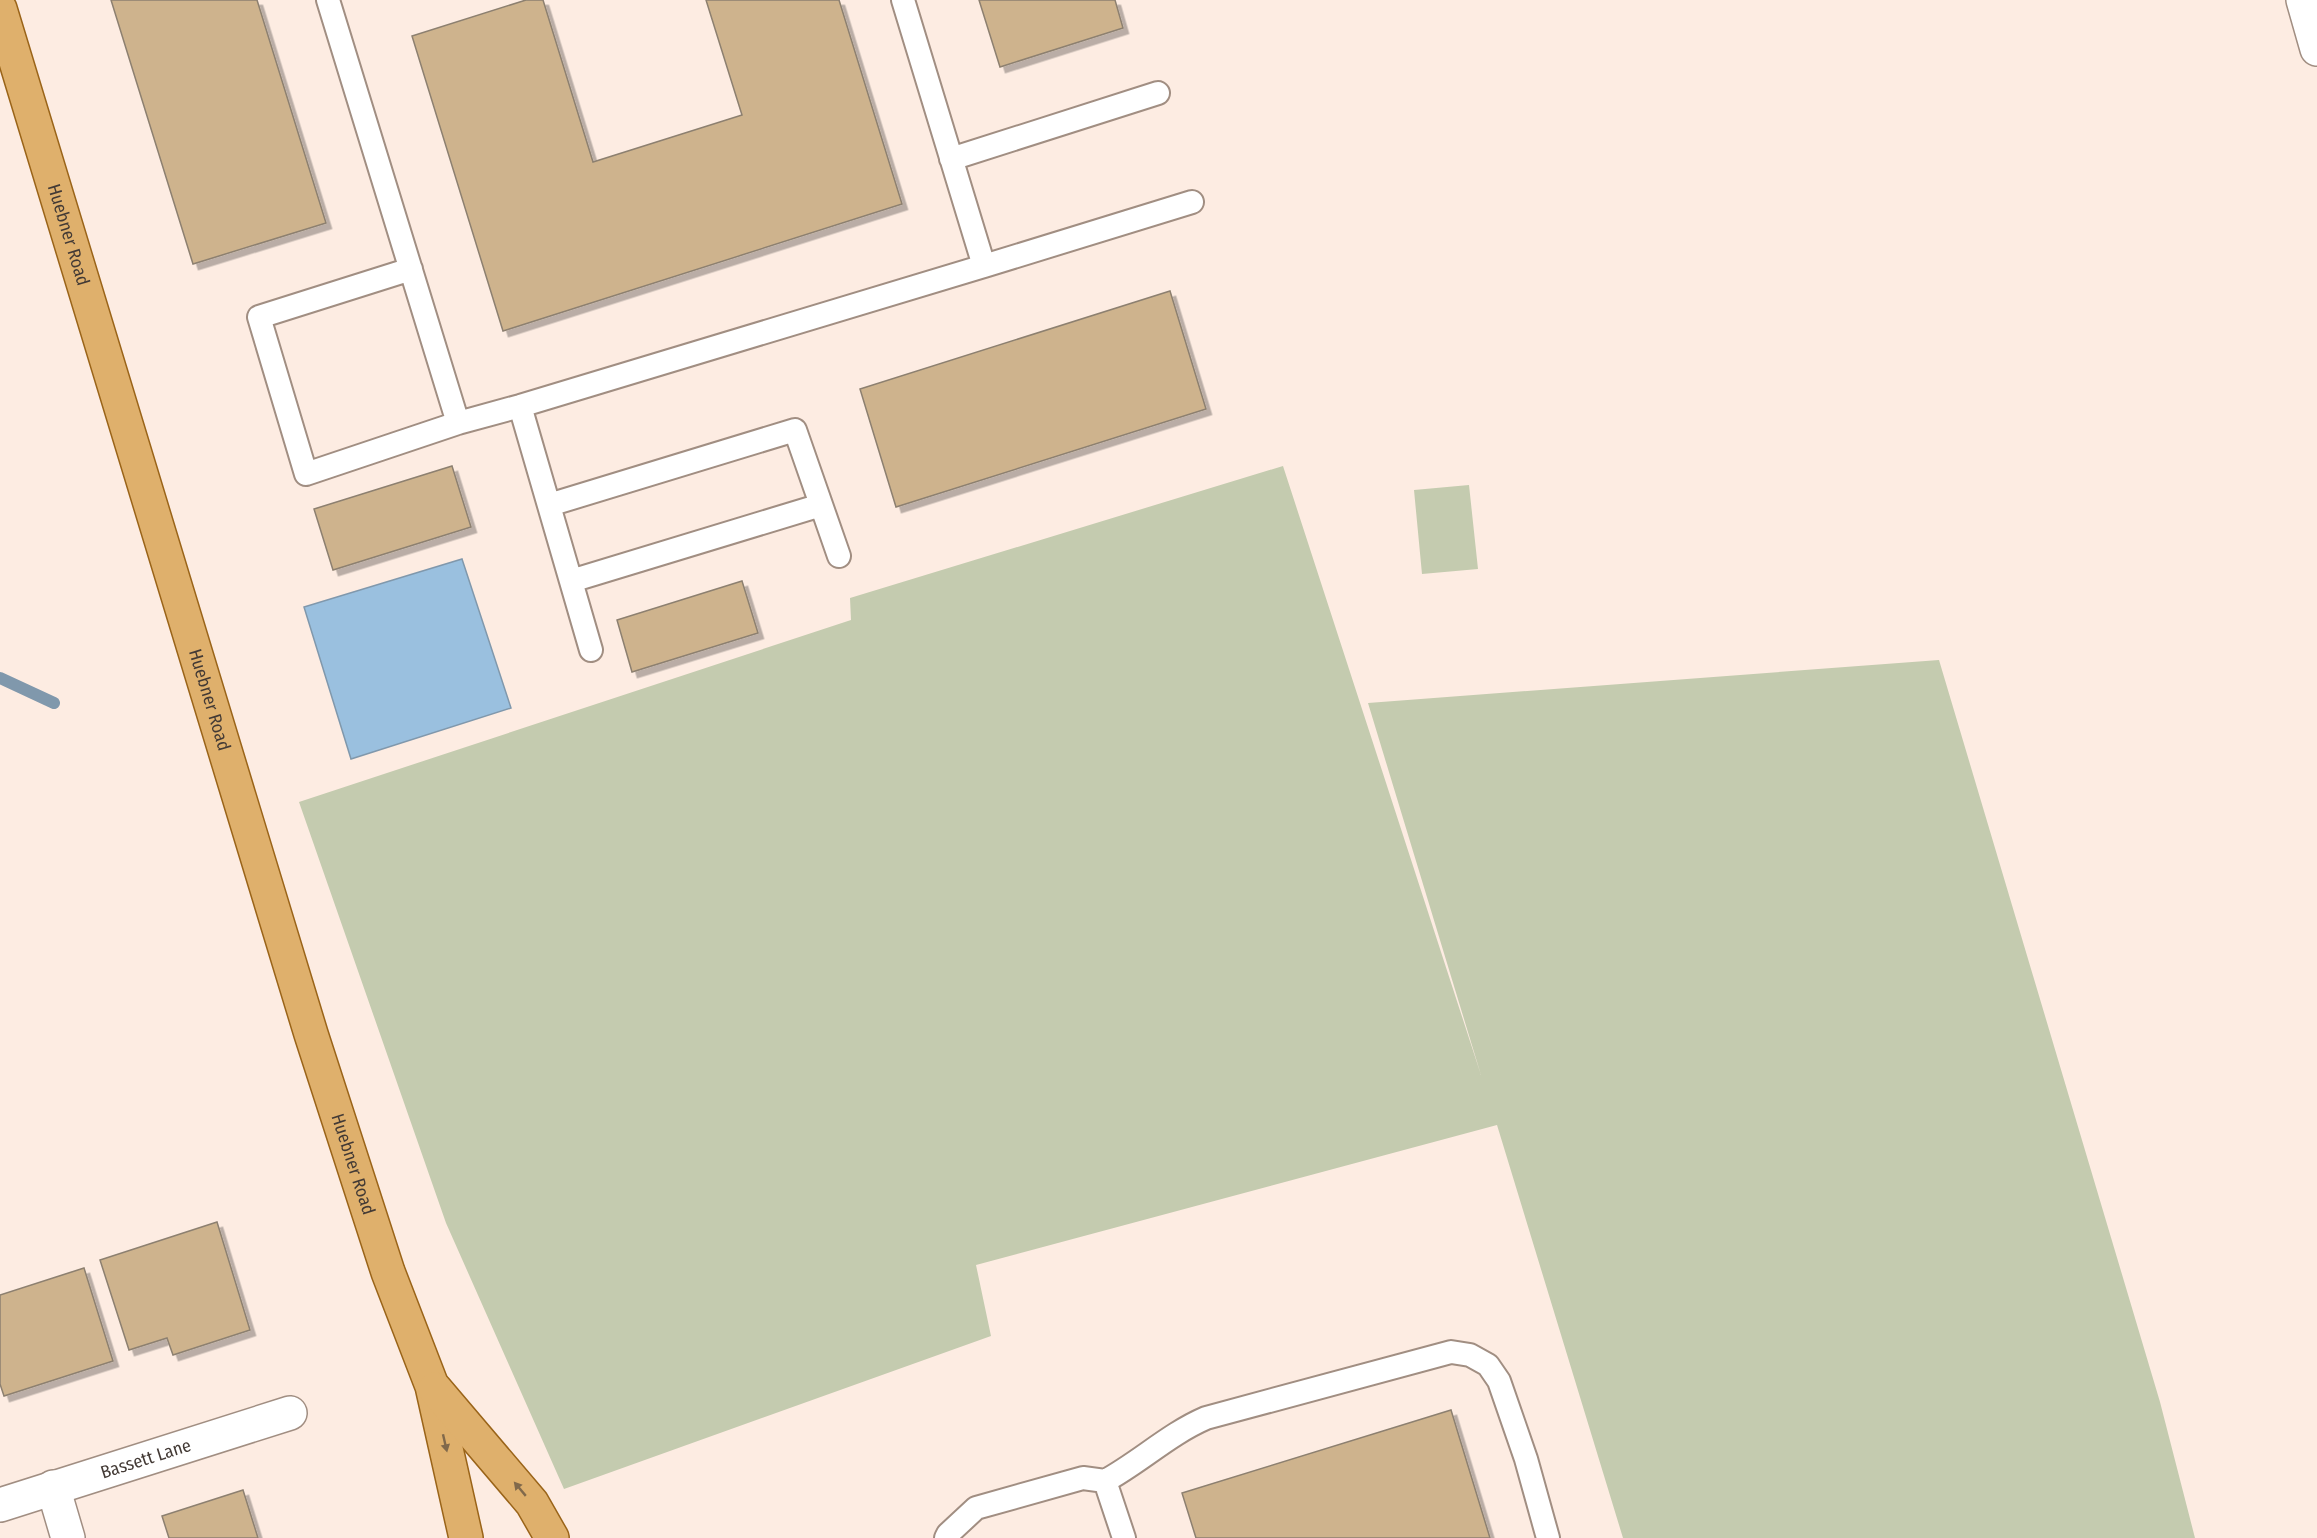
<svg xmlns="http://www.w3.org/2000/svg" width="2317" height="1538" font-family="'Fira Sans Condensed',sans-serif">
	<defs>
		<filter id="shadow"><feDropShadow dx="5.5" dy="5.5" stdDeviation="0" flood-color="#0004"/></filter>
	</defs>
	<rect width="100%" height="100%" fill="#fdece2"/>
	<path fill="#c4cbaf" d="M1283,466L1481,1075L1368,703L1939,660L2160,1402L2195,1538H1623L1497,1125L976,1265L991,1336L564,1489L446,1223L299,802L851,620L850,598Z
		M1469,485L1478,569L1422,574L1414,490Z"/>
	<path fill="#9ac0df" stroke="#8098ac" stroke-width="1.5" d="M462,559L511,708L351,759L304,607Z"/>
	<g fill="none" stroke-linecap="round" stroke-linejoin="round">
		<path stroke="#8098ac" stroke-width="12" d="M0,678L54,703"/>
	</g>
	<path fill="#ceb38d" stroke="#8d8070" stroke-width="1.5" filter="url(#shadow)" d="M111,0H257L326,223L193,264Z
		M526,0H543L593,162L742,115L706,0H839L902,204L503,331L412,36Z
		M979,0H1115L1123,28L1000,67Z
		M1170,291L1206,409L896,507L860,389Z
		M452,466L471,527L333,570L314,509Z
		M742,581L758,633L632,672L617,620Z
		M217,1222L250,1330L173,1355L167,1338L129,1350L100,1260Z
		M84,1268L113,1361L4,1396L0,1384V1295Z
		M1451,1410L1490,1538H1196L1182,1493Z
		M243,1490L258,1538H169L162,1516Z"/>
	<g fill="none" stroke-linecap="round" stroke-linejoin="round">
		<defs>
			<path id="service" d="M328,0L458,423L520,406L984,266L903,0
				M951,159L1158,93
				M984,266L1192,202
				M411,269L259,317L306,474L458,423
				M520,406L591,650
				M549,505L795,430L839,556
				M571,581L821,505
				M1105,1481C1140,1462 1169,1434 1206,1418L1451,1352L1470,1355L1488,1365L1499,1381L1526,1459L1548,1538
				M946,1538L948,1534L976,1508L1083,1478L1105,1481L1124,1538"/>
			<g id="minor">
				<path d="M2303,0L2317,49"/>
				<path d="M53,1487L68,1538"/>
				<path id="s1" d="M0,1505L290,1413"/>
			</g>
			<g id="primary">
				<path id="s2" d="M0,9L311,1034L388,1272L432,1386L466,1538"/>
				<path d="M435,1389L532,1503L552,1538"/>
			</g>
		</defs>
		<use href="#service" stroke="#a18e82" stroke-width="26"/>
		<use href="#minor" stroke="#a18e82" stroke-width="36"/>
		<use href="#primary" stroke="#9a6419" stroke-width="36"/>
		<use href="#service" stroke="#fff" stroke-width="22"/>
		<use href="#minor" stroke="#fff" stroke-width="33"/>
		<use href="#primary" stroke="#dfb06c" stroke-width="33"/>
	</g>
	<defs><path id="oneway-solid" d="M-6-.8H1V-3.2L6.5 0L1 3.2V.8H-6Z" transform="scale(1.5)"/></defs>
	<g fill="#81694b">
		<use href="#oneway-solid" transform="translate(445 1443) rotate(77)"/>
		<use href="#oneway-solid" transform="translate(520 1489) rotate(-130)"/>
	</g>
	<g text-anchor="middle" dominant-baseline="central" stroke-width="5" stroke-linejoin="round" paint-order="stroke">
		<g font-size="18" fill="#433a35" stroke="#fdece2">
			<text stroke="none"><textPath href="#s2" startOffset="236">Huebner Road</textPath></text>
			<text stroke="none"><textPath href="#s2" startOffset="722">Huebner Road</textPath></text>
			<text stroke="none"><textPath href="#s2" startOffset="1208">Huebner Road</textPath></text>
			<text stroke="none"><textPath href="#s1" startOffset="153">Bassett Lane</textPath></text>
		</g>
	</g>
</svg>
